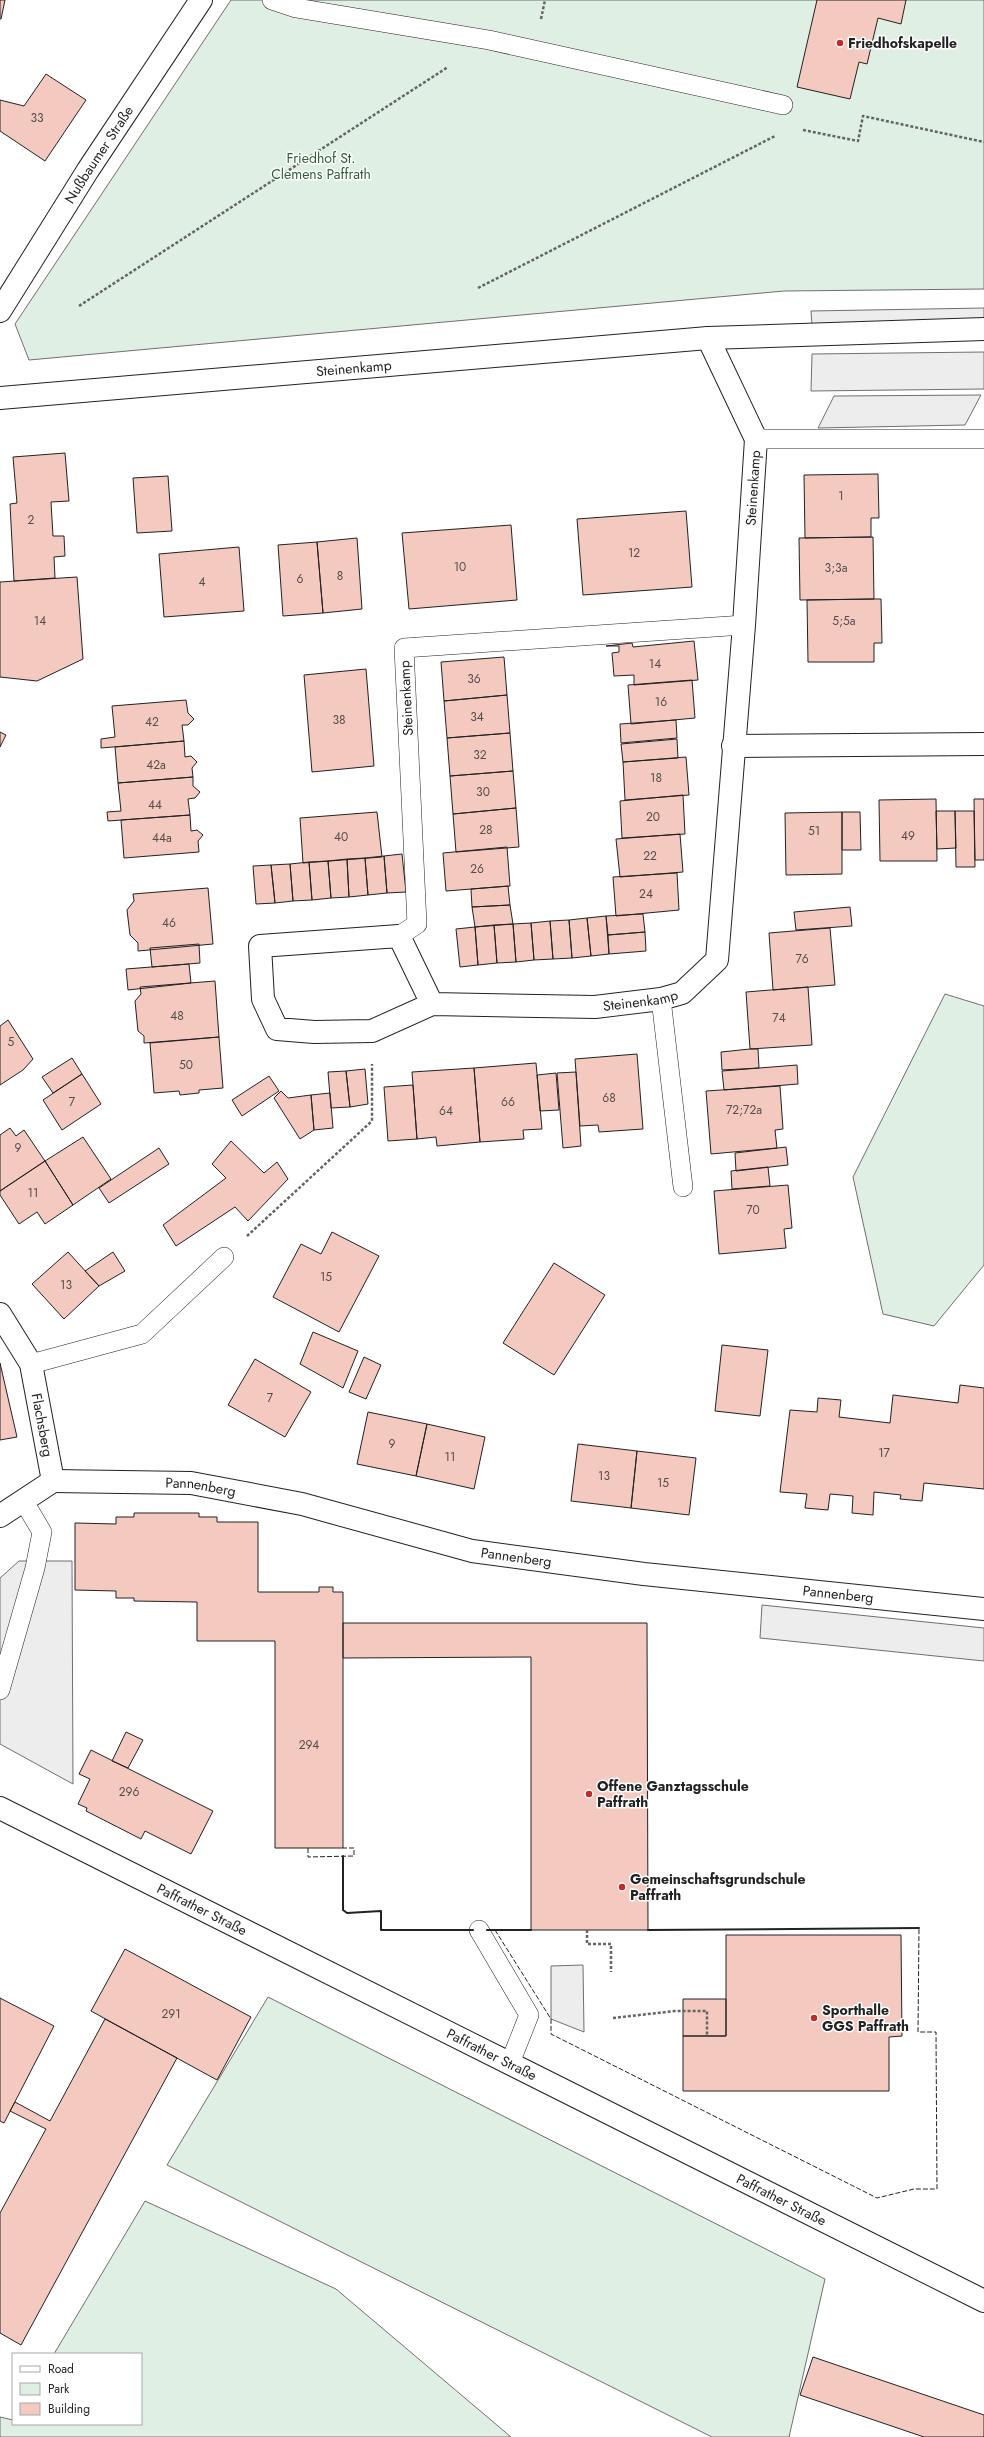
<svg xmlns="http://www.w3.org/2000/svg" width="984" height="2437" font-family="Jost,sans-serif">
	<rect width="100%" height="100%" fill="#fff"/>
	<path fill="#e0efe3" stroke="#6f6f6f" d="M231,0H984V289L784,291L29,360L15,324Z
		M945,994L984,1006V1265L934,1326L883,1314L853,1177Z
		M268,1997L825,2279L789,2437H712L167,2165Z
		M145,2201L336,2289L511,2437H0V2417L13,2420V2424H141V2354H54Z"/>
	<path fill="#ededed" stroke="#6f6f6f" d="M984,308V322L812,325L811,311Z
		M984,352V389L811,391L812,354Z
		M981,395L965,425L818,428L834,396Z
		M19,1561H72L73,1784L0,1744V1578Z
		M762,1605L984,1628V1661L760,1638Z
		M583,1965L584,2032L551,2019V1966Z"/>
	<path fill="#f3c9c0" stroke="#222" d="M0,0H5L1,19H0Z
		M817,0H906L901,24L878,18L867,64L859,62L850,99L797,87Z
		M46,74L86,100L45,161L0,131V100L24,106Z
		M65,453L69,501L51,502L53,536H64L65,556L54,557L55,578L14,581L10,504L17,503L13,457Z
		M878,474L879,518H871V537L805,538L804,475Z
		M168,476L172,531L137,533L133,478Z
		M686,511L692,587L583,595L577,519Z
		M511,525L517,600L409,609L402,533Z
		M873,537L874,599L800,600L799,538Z
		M357,538L362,609L323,613L317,542Z
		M317,542L323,613L283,616L278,545Z
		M239,547L244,611L164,617L159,554Z
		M77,577L83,659L37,681L0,677V582Z
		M874,599H881L882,643H874V662H808L807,600Z
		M694,641L698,680L634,685V675L614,676L612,653L619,652V646H606L632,643L633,647Z
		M504,657L507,695L444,701L441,662Z
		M366,669L374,766L312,772L304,675Z
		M692,680L695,718L631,724L628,685Z
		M507,695L510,733L447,738L444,701Z
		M186,700L188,713L194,719L188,725H182L184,741L101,748V739L115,737L112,706Z
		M676,720L677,738L621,743L620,724Z
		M0,732L6,735L0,747Z
		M510,733L513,771L450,776L447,738Z
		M677,739L678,758L623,762L621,744Z
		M184,741L185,757L191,756L197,762L192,768L193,777L118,783L115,747Z
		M686,757L689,795L625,800L623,762Z
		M513,771L516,808L453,814L450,776Z
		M193,777V786L200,792L195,798L188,799L190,815L108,821L107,812L121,811L118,783Z
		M683,795L685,834L622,838L620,801Z
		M936,799L937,861H880L879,800Z
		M974,799H984V860H975Z
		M516,808L519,847L456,852L453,814Z
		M936,811H955L956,848L937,849Z
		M955,811H974L975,867H956Z
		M377,812L382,857L303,863L300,818Z
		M842,812V874L786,875L785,813Z
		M842,812H860L861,850H842Z
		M190,815L191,831L197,830L203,835L198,841L199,852L124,858L121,820Z
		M680,834L683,872L620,877L616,839Z
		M507,847L510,886L446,891L443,853Z
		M402,854L406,892L387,893L384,856Z
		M384,856L387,893L368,895L365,858Z
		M365,858L368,895L349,897L347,859Z
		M347,859L349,897L331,898L328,861Z
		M328,861L331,898L312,900L309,862Z
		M309,862L312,900L293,901L290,864Z
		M290,864L293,901L275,903L271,865Z
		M271,865L275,903L256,904L253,866Z
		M677,873L679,910L616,916L613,877Z
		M508,886L510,905L472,907L471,889Z
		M208,888L213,944L138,951V943L130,935L127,910L134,901L133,894Z
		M510,905L513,924L475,927L472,907Z
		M850,907L852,926L796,930L794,912Z
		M643,914L645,932L608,935L606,916Z
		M606,916L609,954L591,956L587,918Z
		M587,918L591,956L572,958L569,920Z
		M569,920L572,958L553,959L550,921Z
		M550,921L553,959L534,960L531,923Z
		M531,923L534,960L516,962L513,924Z
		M513,924L516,962L497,963L494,925Z
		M494,925L497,963L478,965L475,927Z
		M475,927L478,965L460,967L456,929Z
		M830,928L835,985L773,990L769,933Z
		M645,932L646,951L609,954L608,935Z
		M199,944L200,963L152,967L150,948Z
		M189,964L191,983L128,990L126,969Z
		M215,981L219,1037L144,1043V1036L138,1031L135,1001L141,994L140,987Z
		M808,987L812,1045L750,1049L746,992Z
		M8,1020L33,1059L23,1070L0,1085V1026Z
		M219,1037L223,1088L199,1090V1093L180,1095L179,1091L154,1093L150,1043Z
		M750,1049H758L759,1068L722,1070L721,1052Z
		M637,1054L643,1129L599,1132L598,1125L580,1126L575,1059Z
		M72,1058L82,1074L53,1093L42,1077Z
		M536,1063L542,1129L523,1130L524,1139L480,1142L474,1068Z
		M797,1065L798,1084L724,1090L722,1071Z
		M474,1068L480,1142L437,1146L436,1137L417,1139L412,1072Z
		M365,1069L368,1104L350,1107L346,1071Z
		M346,1071L350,1107L331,1108L328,1072Z
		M576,1072L581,1146L563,1148L557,1073Z
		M556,1073L559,1110L540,1111L537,1075Z
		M82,1074L101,1104L62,1130L43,1100Z
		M269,1076L279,1091L242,1116L232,1100Z
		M413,1085L417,1139L388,1141L384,1087Z
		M780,1086L783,1129L775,1130L777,1148L711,1154L706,1091Z
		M281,1091L288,1098L311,1095L314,1130L300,1139L274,1098Z
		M330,1093L333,1128L314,1130L311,1095Z
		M10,1128L16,1136L24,1130L45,1161L0,1191V1135Z
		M83,1137L111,1179L73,1205L45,1161Z
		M231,1141L264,1173L277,1162L288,1179L248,1221L235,1207L176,1246L163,1225L226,1178L212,1164Z
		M786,1147L788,1165L736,1171L735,1153Z
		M159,1148L169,1164L109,1203L99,1188Z
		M45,1161L73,1205L45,1224L37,1212L19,1224L0,1195V1191Z
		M768,1167L770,1186L732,1189L731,1171Z
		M788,1185L792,1228L784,1229L786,1248L719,1254L714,1191Z
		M332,1232L379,1256L339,1332L273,1297L301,1244L321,1254Z
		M68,1252L99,1286L64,1319L32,1284Z
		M113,1252L125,1271L99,1286L85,1271Z
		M554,1263L605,1295L554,1375L503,1343Z
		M313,1332L358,1351L343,1388L300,1364Z
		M722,1345L768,1350L760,1416L715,1411Z
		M364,1357L381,1365L366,1399L349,1392Z
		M255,1359L311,1392L285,1437L228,1405Z
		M0,1363L17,1437L0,1440Z
		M960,1385L984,1388V1489L924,1483L922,1501L900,1499L901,1495L874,1492L873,1515L852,1513L853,1496L830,1494L828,1510L805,1508L807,1494L780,1492L790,1410L817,1412L818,1398L841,1400L839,1417L890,1423L893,1395L958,1403Z
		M368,1412L427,1424L416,1476L357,1464Z
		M427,1424L485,1437L474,1489L416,1476Z
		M578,1444L637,1451L631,1508L571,1501Z
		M637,1451L696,1458L689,1515L631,1508Z
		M134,1513H199V1517H217V1522H258V1592H319V1587H333V1592H343V1848H275V1641H197V1602L134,1601V1598H116V1591L75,1590V1523L116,1524V1517H134Z
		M343,1623H647L648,1930H531V1657L343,1658Z
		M126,1732L143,1740L128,1768L112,1761Z
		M91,1750L213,1811L191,1854L145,1831L141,1839L86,1811L87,1808L78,1804L90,1779L79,1774Z
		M726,1935H901L902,2036L889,2037V2091H683V2036H726Z
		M125,1949L251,2017L217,2080L91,2011Z
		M0,1998L54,2026L4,2123L0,2121Z
		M683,1999H726V2036H683Z
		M105,2019L177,2058L21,2345L0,2333V2213L46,2129L10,2111L15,2102L50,2121Z
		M813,2357L984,2415V2437H924L800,2395Z"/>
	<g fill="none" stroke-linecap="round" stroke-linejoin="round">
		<defs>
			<path id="service" d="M272,0L296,8L489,40L783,105
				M756,439H984
				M399,936L417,924L404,648L744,625
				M661,999L683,1187
				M31,1364L142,1334L224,1257
				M0,1690L35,1568L42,1532L23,1500
				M479,1930L529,2015L510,2063"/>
			<g id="minor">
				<path id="s1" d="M0,311L88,170L201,0"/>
				<path id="s2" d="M0,398L708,338L984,329"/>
				<path d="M733,746L984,744"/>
				<path id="s3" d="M432,1004L372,1031L314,1032L277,1029L263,999L260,946L399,936L432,1004L595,1007L661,999L682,993L717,960L744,625L756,439L708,338"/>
				<path id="s4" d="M0,1314L31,1364L53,1481"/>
				<path id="s5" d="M53,1481L191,1483L302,1504L472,1551L644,1574L984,1609"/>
				<path d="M0,1516L53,1481"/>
			</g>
			<g id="secondary">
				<path id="s6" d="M0,1808L984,2301"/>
			</g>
		</defs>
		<use href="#service" stroke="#222" stroke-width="20"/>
		<use href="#minor" stroke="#222" stroke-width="24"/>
		<use href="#secondary" stroke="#222" stroke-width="24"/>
		<path stroke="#646464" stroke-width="2.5" stroke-dasharray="3 2" stroke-linecap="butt" d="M541,19L545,0
			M803,130L858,141L863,116L984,142
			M478,288L775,136
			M79,306L448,67
			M247,1236L372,1121V1064
			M587,1930V1944H611V1972
			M613,2018L675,2011H707V2036"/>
		<use href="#service" stroke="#fff" stroke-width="19"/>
		<use href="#minor" stroke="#fff" stroke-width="22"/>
		<use href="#secondary" stroke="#fff" stroke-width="22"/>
		<path stroke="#222" stroke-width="1" stroke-dasharray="5 2" stroke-linecap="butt" d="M308,1848V1857L354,1856V1848H343
			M495,1930L551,2019V2034L877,2198L914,2189H937L936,2032H918L919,1928"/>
		<path stroke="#222" stroke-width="2" d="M343,1856V1910L347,1913L381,1911V1930H473
			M487,1930H531
			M648,1930L919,1928"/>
	</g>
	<g fill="#c62828" stroke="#fff" stroke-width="1.5">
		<circle cx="840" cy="43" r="4"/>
		<circle cx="589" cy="1794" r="4"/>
		<circle cx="622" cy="1887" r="4"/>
		<circle cx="814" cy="2018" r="4"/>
	</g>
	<g text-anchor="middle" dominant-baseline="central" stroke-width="3" stroke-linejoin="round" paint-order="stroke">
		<g font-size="12" fill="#564c4a">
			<text x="37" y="118">33</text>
			<text x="841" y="496">1</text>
			<text x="31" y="520">2</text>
			<text x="634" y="553">12</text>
			<text x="460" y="567">10</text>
			<text x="836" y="568">3;3a</text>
			<text x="340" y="576">8</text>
			<text x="300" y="579">6</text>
			<text x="202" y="582">4</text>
			<text x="40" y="621">14</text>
			<text x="844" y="621">5;5a</text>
			<text x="655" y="664">14</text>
			<text x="474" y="679">36</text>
			<text x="661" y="702">16</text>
			<text x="477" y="717">34</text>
			<text x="339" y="720">38</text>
			<text x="152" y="722">42</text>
			<text x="480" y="755">32</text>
			<text x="156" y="765">42a</text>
			<text x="656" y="778">18</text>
			<text x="483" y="792">30</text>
			<text x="155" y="805">44</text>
			<text x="653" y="817">20</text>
			<text x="486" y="830">28</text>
			<text x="814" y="831">51</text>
			<text x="908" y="836">49</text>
			<text x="341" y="837">40</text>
			<text x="162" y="838">44a</text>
			<text x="650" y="856">22</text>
			<text x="477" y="869">26</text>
			<text x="646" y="894">24</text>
			<text x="169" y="923">46</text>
			<text x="802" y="959">76</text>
			<text x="177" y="1016">48</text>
			<text x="779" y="1018">74</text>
			<text x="11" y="1042">5</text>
			<text x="186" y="1065">50</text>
			<text x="609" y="1098">68</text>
			<text x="72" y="1102">7</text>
			<text x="508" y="1102">66</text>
			<text x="744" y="1110">72;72a</text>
			<text x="446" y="1111">64</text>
			<text x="18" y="1148">9</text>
			<text x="33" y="1193">11</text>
			<text x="753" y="1210">70</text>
			<text x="326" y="1277">15</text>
			<text x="66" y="1285">13</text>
			<text x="270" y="1398">7</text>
			<text x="392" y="1444">9</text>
			<text x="884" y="1453">17</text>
			<text x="450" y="1457">11</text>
			<text x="604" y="1476">13</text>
			<text x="663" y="1483">15</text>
			<text x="309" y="1745">294</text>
			<text x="129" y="1792">296</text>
			<text x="171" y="2014">291</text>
		</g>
		<g font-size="14" font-weight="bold" fill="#222" stroke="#fff" text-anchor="start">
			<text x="848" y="43">Friedhofskapelle</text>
			<text x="597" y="1786">Offene Ganztagsschule<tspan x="597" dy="16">Paffrath</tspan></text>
			<text x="630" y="1879">Gemeinschaftsgrundschule<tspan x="630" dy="16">Paffrath</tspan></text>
			<text x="822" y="2010">Sporthalle<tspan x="822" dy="16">GGS Paffrath</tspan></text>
		</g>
		<g font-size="14" fill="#222" stroke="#fff">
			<text stroke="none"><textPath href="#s1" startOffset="185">Nußbaumer Straße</textPath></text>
			<text stroke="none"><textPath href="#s2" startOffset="355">Steinenkamp</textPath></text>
			<text stroke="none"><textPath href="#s3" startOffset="1235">Steinenkamp</textPath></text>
			<text transform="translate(406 698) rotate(-93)">Steinenkamp</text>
			<text stroke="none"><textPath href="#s3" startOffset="671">Steinenkamp</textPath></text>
			<text stroke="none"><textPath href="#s4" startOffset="121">Flachsberg</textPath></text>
			<text stroke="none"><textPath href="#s5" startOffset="148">Pannenberg</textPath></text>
			<text stroke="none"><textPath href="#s5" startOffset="472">Pannenberg</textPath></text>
			<text stroke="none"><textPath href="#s5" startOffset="796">Pannenberg</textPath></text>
			<text stroke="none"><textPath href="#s6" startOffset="226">Paffrather Straße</textPath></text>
			<text stroke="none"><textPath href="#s6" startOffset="550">Paffrather Straße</textPath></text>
			<text stroke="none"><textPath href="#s6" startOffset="874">Paffrather Straße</textPath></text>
		</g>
		<g font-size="14" fill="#2f5e38" stroke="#fff">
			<text x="321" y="158">Friedhof St.<tspan x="321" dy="16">Clemens Paffrath</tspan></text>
		</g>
	</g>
	<rect x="12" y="2353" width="130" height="72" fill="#ffffff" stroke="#a7a7a7"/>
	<rect x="20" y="2366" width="20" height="6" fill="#ffffff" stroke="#a7a7a7"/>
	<text x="48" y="2373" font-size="12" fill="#222222">Road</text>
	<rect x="20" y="2383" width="20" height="12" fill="#e0efe3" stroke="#a7a7a7"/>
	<text x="48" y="2393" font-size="12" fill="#222222">Park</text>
	<rect x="20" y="2403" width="20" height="12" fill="#f3c9c0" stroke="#a7a7a7"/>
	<text x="48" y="2413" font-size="12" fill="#222222">Building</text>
</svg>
